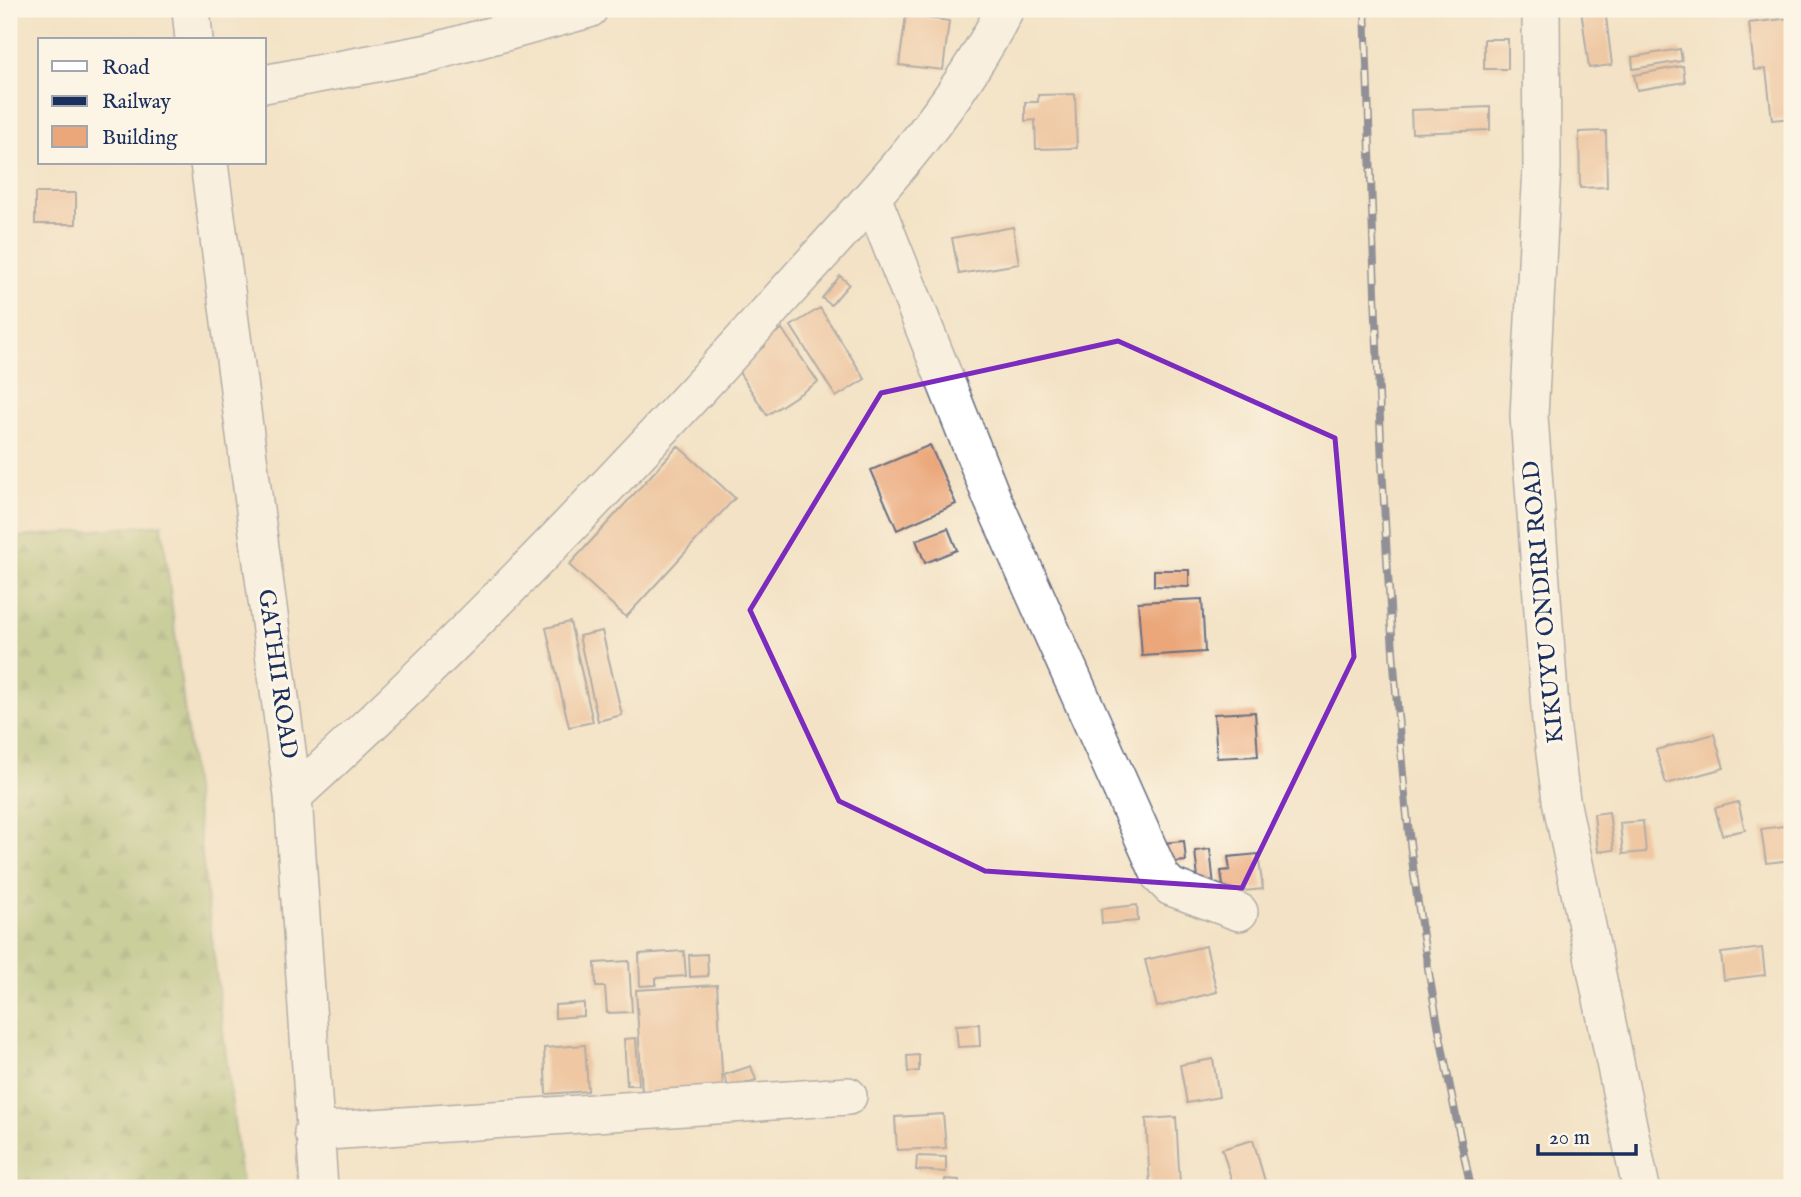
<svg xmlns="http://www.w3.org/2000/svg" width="1801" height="1197" font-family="'IM FELL English',serif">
	<defs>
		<pattern id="forest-firs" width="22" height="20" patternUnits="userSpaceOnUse" patternTransform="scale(1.75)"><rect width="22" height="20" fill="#97b567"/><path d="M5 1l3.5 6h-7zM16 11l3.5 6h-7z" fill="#7a9458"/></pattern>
	</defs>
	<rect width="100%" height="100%" fill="#fcf5e5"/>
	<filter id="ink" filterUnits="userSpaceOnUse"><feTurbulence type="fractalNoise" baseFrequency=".0143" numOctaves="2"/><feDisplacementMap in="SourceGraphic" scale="14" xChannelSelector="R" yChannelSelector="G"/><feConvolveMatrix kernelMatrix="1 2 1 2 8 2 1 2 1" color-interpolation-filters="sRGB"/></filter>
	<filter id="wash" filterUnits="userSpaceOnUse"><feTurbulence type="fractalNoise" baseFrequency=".00686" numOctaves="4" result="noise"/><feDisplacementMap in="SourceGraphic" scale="28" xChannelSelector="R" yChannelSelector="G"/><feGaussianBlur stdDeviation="1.57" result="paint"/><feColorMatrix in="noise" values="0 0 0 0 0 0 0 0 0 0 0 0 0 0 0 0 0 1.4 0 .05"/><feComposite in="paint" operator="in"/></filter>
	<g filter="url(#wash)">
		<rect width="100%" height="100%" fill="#f3e2c5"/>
		<path fill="url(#forest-firs)" stroke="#597262" stroke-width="2" d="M162,524L242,1188H9V538Z"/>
		<g id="blocks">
			<path fill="#eba77a" d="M1581,9H1605L1612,65L1589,68Z
				M906,15L949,21L943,70L899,65Z
				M1792,18V118L1772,120L1766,69L1754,70L1749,23Z
				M1484,39H1508V69H1484Z
				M1680,49L1682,61L1633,69L1632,57Z
				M1683,66L1685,82L1637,90L1634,75Z
				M1075,94L1077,148L1036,149L1035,120L1025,121V102H1038V95Z
				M1490,107V130L1412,133L1411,110Z
				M1606,131L1607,187L1580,188L1579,132Z
				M35,193H76V224H35Z
				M1013,227L1019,264L959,274L952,238Z
				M840,276L849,284L831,305L822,298Z
				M820,308L865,379L836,397L791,326Z
				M782,329L818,382L767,415L735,366L765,346L762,342Z
				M930,445L956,504L897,530L871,470Z
				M678,446L735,498L626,617L569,565Z
				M948,528L957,550L925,563L916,540Z
				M1154,570H1189V587L1154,586Z
				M1202,599L1205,652L1142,656L1138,602Z
				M570,622L593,722L569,727L546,628Z
				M602,631L622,715L598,721L579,636Z
				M1255,712L1258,756L1217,758L1214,714Z
				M1714,734L1724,768L1666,784L1656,750Z
				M1738,802L1745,830L1722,835L1715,808Z
				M1609,812L1614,850L1598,852L1594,814Z
				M1643,821L1646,852L1623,854L1620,823Z
				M1792,825V860L1766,863L1761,829Z
				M1184,841L1186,861L1165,863L1163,843Z
				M1210,849L1214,886L1199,888L1195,851Z
				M1258,854L1263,889L1224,893L1221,871L1230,870L1228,857Z
				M1137,905L1138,921L1102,924L1101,909Z
				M1206,946L1217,992L1157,1007L1145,960Z
				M1762,948L1765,975L1724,980L1721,953Z
				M684,951L686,976L656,978V985L640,986L639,954Z
				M707,954L708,976L690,977L689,955Z
				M629,961L632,1012L607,1013L605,987H596L595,963Z
				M717,985L723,1088L642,1092L636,990Z
				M584,1003V1016L555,1018V1005Z
				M979,1024L980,1046L958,1047L956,1025Z
				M636,1038L639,1085H627L624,1039Z
				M585,1045L588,1091L546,1094L544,1048Z
				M919,1055V1071L908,1072L907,1056Z
				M1213,1059L1219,1097L1187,1103L1180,1065Z
				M751,1066L756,1080L729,1089L724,1075Z
				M943,1114L946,1148L897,1150L895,1117Z
				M1176,1117L1180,1185L1150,1186L1146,1119Z
				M1253,1140L1267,1188H1234L1222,1149Z
				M917,1156L946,1157V1172L916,1170Z
				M945,1179L959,1180V1188H944Z"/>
		</g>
	</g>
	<g filter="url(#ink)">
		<use href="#blocks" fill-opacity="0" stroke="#676e82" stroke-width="2"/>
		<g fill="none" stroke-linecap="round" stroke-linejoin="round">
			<defs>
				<path id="minor" d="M191,9L194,40
					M1541,9L1542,167L1529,416L1551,722L1561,800L1641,1188
					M264,84L429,53L589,9
					M209,163L293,796L319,1188
					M872,197L992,498L1161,877L1171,887L1239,912
					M293,796C462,642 620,477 773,307C857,213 948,123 1005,9
					M313,1132L848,1096"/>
			</defs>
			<use href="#minor" stroke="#676e82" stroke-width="40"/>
			<use href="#minor" stroke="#fff" stroke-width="37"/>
			<defs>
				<path id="rail" d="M1365,9C1375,275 1380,541 1406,806C1419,935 1444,1062 1471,1188"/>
			</defs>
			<use href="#rail" stroke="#1b2f5e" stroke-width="8"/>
			<use href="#rail" stroke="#fcf5e5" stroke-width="5" stroke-dasharray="16" stroke-linecap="butt"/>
		</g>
	</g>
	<path d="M0 0H1801V1197H0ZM1118,341L1335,438L1354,657L1242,888L985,871L839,801L750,610L881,393Z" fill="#f3e2c5" fill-opacity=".55" fill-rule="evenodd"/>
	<path fill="none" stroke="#7b2cbf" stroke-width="5" stroke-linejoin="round" d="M1118,341L1335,438L1354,657L1242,888L985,871L839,801L750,610L881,393Z"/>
	<g text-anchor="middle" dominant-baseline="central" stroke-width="6" stroke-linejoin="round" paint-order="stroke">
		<g font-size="24" fill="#1b2f5e" stroke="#fcf5e5">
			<text transform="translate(1544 602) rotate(-95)">KIKUYU ONDIRI ROAD</text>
			<text transform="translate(277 674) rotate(82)">GATHII ROAD</text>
		</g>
	</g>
	<rect width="1801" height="1197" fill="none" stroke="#fcf5e5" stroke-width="35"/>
	<rect x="38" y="38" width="228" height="126" fill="#fcf5e5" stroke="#a2a6af" stroke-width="2"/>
	<rect x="52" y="61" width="35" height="10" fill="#ffffff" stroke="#a2a6af" stroke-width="2"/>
	<text x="102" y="74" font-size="21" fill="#1b2f5e">Road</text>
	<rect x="52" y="96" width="35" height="10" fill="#1b2f5e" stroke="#a2a6af" stroke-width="2"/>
	<text x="102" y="108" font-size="21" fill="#1b2f5e">Railway</text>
	<rect x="52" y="126" width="35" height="21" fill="#eba77a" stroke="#a2a6af" stroke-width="2"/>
	<text x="102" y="144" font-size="21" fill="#1b2f5e">Building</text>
	<path d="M1538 1144v10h98v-10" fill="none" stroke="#1b2f5e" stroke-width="3.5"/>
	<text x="1549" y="1144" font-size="21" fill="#1b2f5e" stroke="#fcf5e5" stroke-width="5" paint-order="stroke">20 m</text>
</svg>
